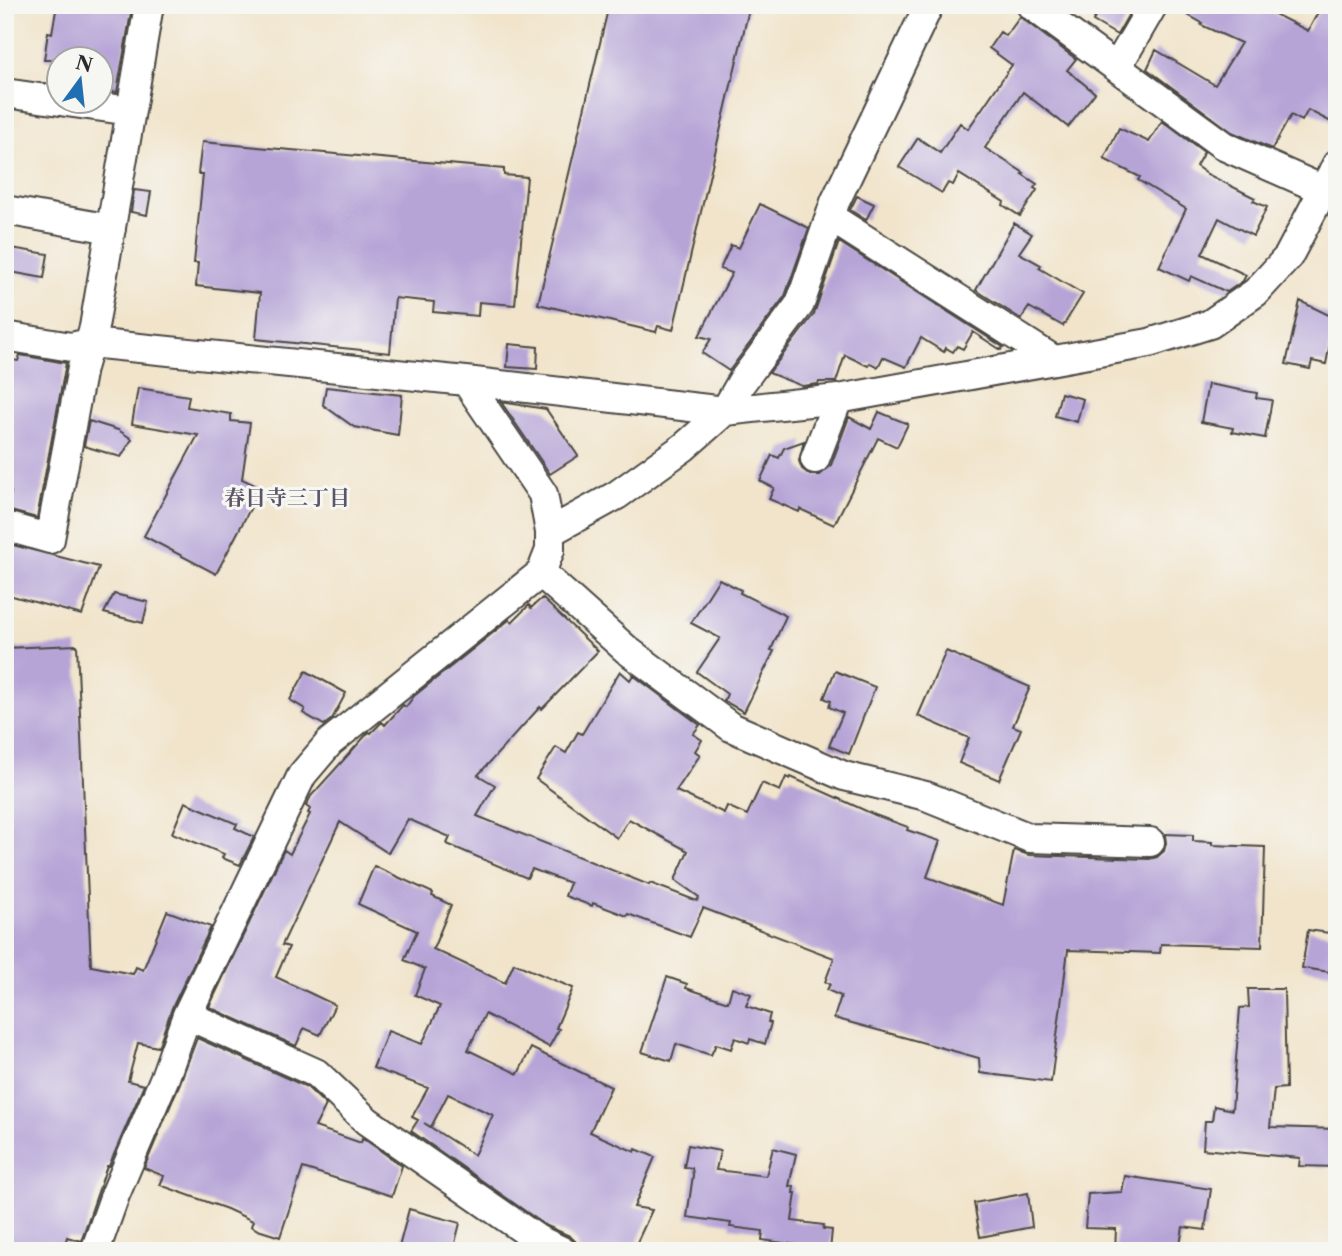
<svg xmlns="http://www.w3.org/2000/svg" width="1342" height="1256" font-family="'Libre Caslon Text','Noto Serif JP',serif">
	<rect width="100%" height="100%" fill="#f6f6f2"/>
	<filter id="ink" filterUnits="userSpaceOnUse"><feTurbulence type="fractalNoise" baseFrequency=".0143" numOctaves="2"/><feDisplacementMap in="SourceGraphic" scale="14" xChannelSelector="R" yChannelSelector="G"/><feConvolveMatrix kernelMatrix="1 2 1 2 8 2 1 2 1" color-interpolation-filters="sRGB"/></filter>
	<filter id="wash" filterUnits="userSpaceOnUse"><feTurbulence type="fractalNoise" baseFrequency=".00686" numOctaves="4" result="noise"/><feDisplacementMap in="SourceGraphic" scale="28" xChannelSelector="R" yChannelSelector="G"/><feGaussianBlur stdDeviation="1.57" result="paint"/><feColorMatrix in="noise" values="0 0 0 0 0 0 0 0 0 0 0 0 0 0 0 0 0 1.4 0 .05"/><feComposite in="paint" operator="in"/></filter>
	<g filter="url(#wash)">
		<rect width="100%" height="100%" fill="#f1e4cb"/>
		<g id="blocks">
			<path fill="#b6a4d7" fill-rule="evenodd" d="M57,5L132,7L117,92L102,90V60H44L48,32L52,33Z
				M609,5H750L673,330L658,326L656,332L538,304Z
				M1102,5H1134L1117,35L1093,21Z
				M1170,5H1257L1308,31L1322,5H1337V125L1308,110L1302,121L1291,115L1272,149L1232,132L1147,69L1156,50L1215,85L1241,43L1201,25L1202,23Z
				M1020,17L1076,59L1067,70L1095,93L1068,127L1023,92L985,148L1024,173L1022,174L1037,184L1034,188L1037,190L1020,216L1003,205L1004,202L959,174L953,185L948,183L942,193L899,167L918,138L940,153L960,123L968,129L1012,65L989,48L1000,32L1006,36Z
				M1162,121L1204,152L1196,166L1207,174L1255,198L1253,201L1267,207L1253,236L1219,218L1202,254L1246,275L1243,281L1227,292L1191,276L1189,281L1159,267L1186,209L1138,180L1140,177L1104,159L1119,128L1149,142Z
				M202,142L504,169V175L527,177L515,305L479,302L478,316L433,312L434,302L395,298L390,353L256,339L260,293L196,286L198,263H194L203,174H198Z
				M134,190L151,192L147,215L131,212Z
				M857,196L874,204L866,220L850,210Z
				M760,204L809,228L785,296L729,371L702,353L711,339L699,336L732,273L720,269L731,245L739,248Z
				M1014,223L1032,234L1019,253L1041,265L1039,268L1083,294L1063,326L1029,307L1021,319L976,290Z
				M839,242L1003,347L1001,350L973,332L963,349L957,346L953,352L946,348L944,352L921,338L906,367L883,357L878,367L870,363L868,366L845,355L836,382H819L818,384L802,386L769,373L814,314Z
				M5,247L48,254L44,278L5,271Z
				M1300,301L1335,318L1326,364L1312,361L1310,369L1286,364Z
				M509,344L538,347L537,369L507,367Z
				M20,355L66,363L37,518L7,510L11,492L5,491V359L18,361Z
				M1208,384L1257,393L1256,398L1272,400L1265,438L1232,432L1233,428L1201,422Z
				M326,387L402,395L398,435L354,427L323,405Z
				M138,388L189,396L187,407L231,414V421L250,423L242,479L261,488L216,574L144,536L198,435L132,424Z
				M1061,393L1083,399L1077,422L1055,416Z
				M501,402L546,409L578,456L550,474Z
				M879,412L908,424L897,447L878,438L834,525L800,509L799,512L769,499L774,488L760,481L772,455L779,458L784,448L804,441L799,461L802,469L810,475H820L831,465L849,417L871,429Z
				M89,421L118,430L132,439L121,457L84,446Z
				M5,543L99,567L82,615L5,594Z
				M719,579L741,590L740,593L786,616L771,650L774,651L744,712L724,701L727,694L697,672L720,638L691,623Z
				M114,594L148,602L143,623L104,613Z
				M542,598L598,651L542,709L540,707L478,775L495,785L477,816L649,885L650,883L697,901L699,897L675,880L688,851L629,819L617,838L536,779L556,747L566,753L578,732L582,734L620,671L630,680L633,675L700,725L693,734L702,740L695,751L700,755L676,791L724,813L727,806L747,815L762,783L780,791L786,777L790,779L791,777L875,815L908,827L907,830L940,841L927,877L1003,905L1014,850L1029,855L1149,859L1157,857L1164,851L1166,843L1165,834L1193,835V841L1212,842V845L1265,847L1262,947L1161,944L1160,953L1068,950L1051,1082L980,1073L979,1058L834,1018L841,996L827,990L830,984L825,982L834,958L703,908L690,937L628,914L627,916L593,903L592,906L565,896L570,883L532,869L527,878L447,844L450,837L408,819L388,853L340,822L282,945L289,947L276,977L335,1005L320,1035L304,1028L296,1046L209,1007L284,850L290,854L310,814L308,813L310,809L306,806L311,796L367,734L369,732L371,733L382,722L385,725L403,705L406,707L414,696L509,620L512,622L529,605L531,608Z
				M77,645L91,966L133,974L136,967L143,970L167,911L211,927L172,1008L158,1047L138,1043L128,1081L144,1085L109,1166H107L81,1241L67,1237L63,1251H5V1119L11,1097L5,1096V648Z
				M946,651L1030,687L1013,726L1021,729L999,780L959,763L969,738L918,716Z
				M306,671L346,693L332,719L324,725L303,713L305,709L290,700Z
				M835,671L875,687L849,754L829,746L843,713L829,707L831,701L824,698Z
				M185,802L237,824L235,828L254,837L240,865L222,858L224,854L172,833Z
				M374,866L433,893L432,896L451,905L433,949L505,983L514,963L573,988L556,1028L559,1029L549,1047L485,1014L468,1050L518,1074L531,1048L611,1087L590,1132L635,1152L636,1149L655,1157L634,1207L652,1210L633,1251H578L576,1242L570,1236L545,1225L411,1131L418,1120L412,1117L428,1088L373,1068L388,1031L422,1044L440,1006L415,995L425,969L404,960L417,931L358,904ZM448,1094L493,1115L474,1155L424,1123L431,1127Z
				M1308,930L1337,934V973L1302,968Z
				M667,977L687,984L686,988L728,1002L732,987L751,994L746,1006L770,1014L768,1022L771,1023L765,1044L750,1039L749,1043L735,1038L731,1049L716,1044L711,1055L676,1044L671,1061L642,1052Z
				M1248,989H1284L1286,1088L1274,1089L1270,1127L1337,1129V1167L1299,1166L1300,1158L1203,1149L1205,1121H1212L1214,1106L1232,1110L1240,1008L1249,1007Z
				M197,1038L307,1087L326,1105L315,1127L361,1143L362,1139L367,1141L402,1166L392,1196L303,1168L280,1237L258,1230L251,1226L253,1221L227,1209L160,1185L164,1176L144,1168L180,1083Z
				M688,1145L720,1151L716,1170L766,1176L773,1148L796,1154L789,1186H794L793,1193H796L792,1221L824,1225L823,1229L832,1230L830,1251H805L806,1246L762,1240L763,1231L730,1227L731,1223L687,1217L693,1175L692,1168L684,1167Z
				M1125,1176L1211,1189L1205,1230L1183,1227L1179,1251H1115L1116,1229L1085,1228L1088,1194L1122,1192Z
				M1028,1193L1032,1227L980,1237L974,1203Z
				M409,1209L460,1223L453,1251H398Z"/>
		</g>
	</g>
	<g filter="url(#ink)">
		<use href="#blocks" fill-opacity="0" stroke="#494743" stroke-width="2"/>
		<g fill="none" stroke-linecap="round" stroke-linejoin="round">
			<defs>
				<path id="street" d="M1031,5L1224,146L1337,196
					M1117,67L1153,5
					M5,93L60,101
					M66,102L131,111
					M5,210L111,229
					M830,217L1054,360
					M5,336L71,347L90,343L466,381L725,411L838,399L1149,343L1210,324L1256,292L1288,257L1337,164
					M815,459L838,399
					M5,526L50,539L82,368L94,327L149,5
					M550,532L617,495L684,447L725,411L741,383L800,304L835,202L929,5
					M541,573L627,650L731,727L844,776L926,796L1030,838L1150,842
					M187,1015L316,1073L367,1121L537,1239L562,1251
					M95,1251L115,1195L165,1077L187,1015L302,775L330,742L541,573L550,550V532L543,494L466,381"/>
			</defs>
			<use href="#street" stroke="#494743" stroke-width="32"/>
			<use href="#street" stroke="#fff" stroke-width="28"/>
		</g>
	</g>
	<g text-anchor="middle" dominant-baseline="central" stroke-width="6" stroke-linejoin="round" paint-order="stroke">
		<g font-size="21" font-weight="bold" fill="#5c5567" stroke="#f6f6f2">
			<text x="287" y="497">春日寺三丁目</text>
		</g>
	</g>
	<rect width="1342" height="1256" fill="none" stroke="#f6f6f2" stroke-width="28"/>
	<g transform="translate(80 80) rotate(15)"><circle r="33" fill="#f6f6f2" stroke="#a5a5a2" stroke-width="2"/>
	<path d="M0-5L12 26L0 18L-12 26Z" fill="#1f6fb2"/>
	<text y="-10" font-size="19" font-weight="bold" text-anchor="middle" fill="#2b2b2b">N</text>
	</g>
</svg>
